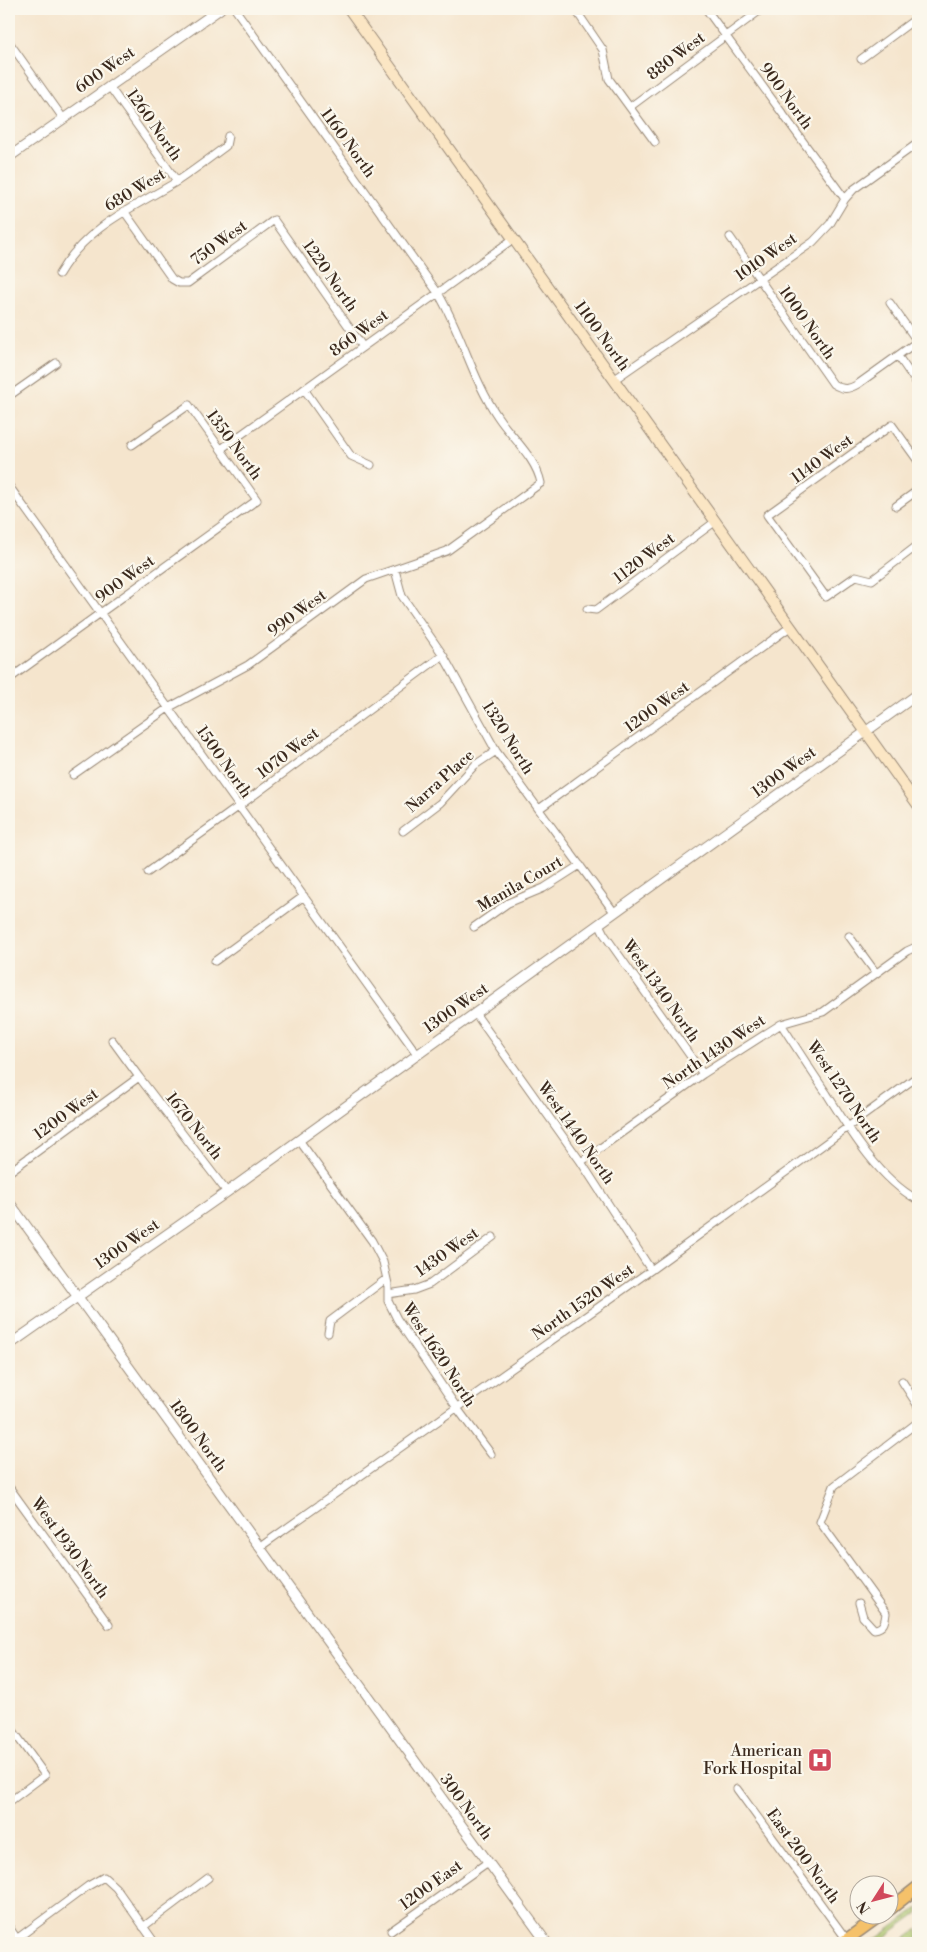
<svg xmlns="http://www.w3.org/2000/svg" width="927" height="1952" font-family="'Libre Bodoni',serif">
	<defs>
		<pattern id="green-dots" width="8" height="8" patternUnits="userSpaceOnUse" patternTransform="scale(1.25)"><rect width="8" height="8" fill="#a9c369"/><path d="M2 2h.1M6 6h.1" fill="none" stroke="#8b9f56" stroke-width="1.8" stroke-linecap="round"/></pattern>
	</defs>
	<rect width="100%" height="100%" fill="#fbf7ec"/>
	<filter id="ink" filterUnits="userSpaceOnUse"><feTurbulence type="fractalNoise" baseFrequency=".02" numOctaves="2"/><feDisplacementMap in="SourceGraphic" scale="10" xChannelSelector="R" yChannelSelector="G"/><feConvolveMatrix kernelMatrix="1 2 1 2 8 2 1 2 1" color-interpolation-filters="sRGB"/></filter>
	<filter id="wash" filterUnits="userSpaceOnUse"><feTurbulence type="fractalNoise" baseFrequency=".0096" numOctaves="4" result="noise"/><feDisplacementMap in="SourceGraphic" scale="20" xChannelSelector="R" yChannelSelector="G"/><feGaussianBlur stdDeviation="1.12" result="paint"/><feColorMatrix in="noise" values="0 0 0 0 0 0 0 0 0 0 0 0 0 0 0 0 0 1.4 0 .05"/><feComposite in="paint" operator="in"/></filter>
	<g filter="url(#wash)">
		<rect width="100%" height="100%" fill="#f5e5cd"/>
		<path fill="url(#green-dots)" stroke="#727644" d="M918,1908V1913L878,1942L876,1943L873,1941Z
			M918,1929V1942L916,1943H899Z"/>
	</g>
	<g filter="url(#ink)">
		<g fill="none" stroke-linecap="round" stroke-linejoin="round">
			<defs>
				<path id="minor" d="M575,9L603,50L609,79L655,142
					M706,9L845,199
					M9,42L63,118
					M861,59L918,17
					M109,86L177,181
					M630,107L762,9
					M124,211L172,279L179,283H188L274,220L363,347
					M730,237L833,384C843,390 848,390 858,384L918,341
					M59,274C87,226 131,209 176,182C193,171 210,158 226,146L228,136
					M890,303L917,341
					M898,356L918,385
					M615,379L813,242L830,224L845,199L854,189L918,143
					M304,389L351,456L371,465
					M9,396L56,363
					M221,449L513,239
					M918,461L892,425L767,515L826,597L856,576L872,580L918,545
					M9,486L417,1054
					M896,506L918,490
					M395,570L402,596L443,655L496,751L614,912
					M587,609L596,610L716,521
					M9,679L257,500L189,405L132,445
					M73,775L168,708L248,665L366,579L447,551L541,483C536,458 512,438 498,417C472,379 462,333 438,293L235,9
					M539,809L790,627
					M403,831L440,803L475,765L496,751
					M148,872L238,807L443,655
					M599,924L604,934L703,1074
					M474,927L508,903L544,888L580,865
					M849,936L876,973
					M215,961L304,896
					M475,1013L581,1162L651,1270
					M781,1024C796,1047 811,1071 827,1094C850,1131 879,1179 918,1200
					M112,1040L139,1077L227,1192
					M299,1140L372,1241L383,1262L388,1284V1301L397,1319L457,1408L491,1454
					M581,1162L703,1074L781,1024L823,1012L907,951L918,946
					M9,1172L139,1077
					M388,1294L414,1290L430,1284L493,1237
					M328,1333L330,1321L386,1279
					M902,1381L918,1406
					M9,1487L109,1625
					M260,1547L651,1270L918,1076
					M859,1603L863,1617L874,1629C884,1628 885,1622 886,1613L820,1522L834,1486L918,1422
					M9,1725L45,1775L9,1802
					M737,1789L847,1940
					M9,1927L17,1939
					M143,1927L208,1878
					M391,1931L488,1862
					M11,1943L88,1886L104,1877L116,1888L155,1943"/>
				<path id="tertiary" d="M9,157L220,9
					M9,1202L547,1943
					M9,1345L227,1192L918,694"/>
				<path id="secondary" d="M349,9L918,805"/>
				<path id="primary" d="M890,1909L918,1887
					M842,1943L882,1914"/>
			</defs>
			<use href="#minor" stroke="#988876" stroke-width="9"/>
			<use href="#tertiary" stroke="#988876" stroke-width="11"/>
			<use href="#secondary" stroke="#988876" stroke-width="12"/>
			<use href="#primary" stroke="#988876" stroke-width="14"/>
			<use href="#minor" stroke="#fff" stroke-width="7"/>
			<use href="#tertiary" stroke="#fff" stroke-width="9"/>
			<use href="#secondary" stroke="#fbe6c4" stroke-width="10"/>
			<use href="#primary" stroke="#f5c16b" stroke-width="11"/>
		</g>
	</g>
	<defs>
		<symbol id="hospital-square" viewBox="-11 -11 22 22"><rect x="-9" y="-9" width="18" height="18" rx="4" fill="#d1495b" stroke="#fbf7ec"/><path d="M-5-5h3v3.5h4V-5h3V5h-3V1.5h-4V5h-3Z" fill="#fff"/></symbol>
	</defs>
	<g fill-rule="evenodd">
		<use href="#hospital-square" x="806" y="1746" width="28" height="28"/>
	</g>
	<g text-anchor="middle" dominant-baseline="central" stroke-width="4.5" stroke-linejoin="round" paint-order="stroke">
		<g font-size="16" fill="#3b2a1e" stroke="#fbf7ec">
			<text transform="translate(676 56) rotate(-37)">880 West</text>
			<text transform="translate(105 70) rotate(-35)">600 West</text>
			<text transform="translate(786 96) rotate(54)">900 North</text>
			<text transform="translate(154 125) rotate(55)">1260 North</text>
			<text transform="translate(348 143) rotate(54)">1160 North</text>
			<text transform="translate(135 190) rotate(-31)">680 West</text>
			<text transform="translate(219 243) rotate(-36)">750 West</text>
			<text transform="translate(766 257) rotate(-35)">1010 West</text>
			<text transform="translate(330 276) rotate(55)">1220 North</text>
			<text transform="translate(807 323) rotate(55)">1000 North</text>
			<text transform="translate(359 333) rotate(-36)">860 West</text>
			<text transform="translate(602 336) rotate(54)">1100 North</text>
			<text transform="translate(234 445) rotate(54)">1350 North</text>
			<text transform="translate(822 459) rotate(-36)">1140 West</text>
			<text transform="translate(644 558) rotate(-37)">1120 West</text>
			<text transform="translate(125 579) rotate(-36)">900 West</text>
			<text transform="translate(297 613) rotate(-36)">990 West</text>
			<text transform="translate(657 707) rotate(-36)">1200 West</text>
			<text transform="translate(508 738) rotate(58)">1320 North</text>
			<text transform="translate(288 753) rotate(-37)">1070 West</text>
			<text transform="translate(224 762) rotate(55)">1500 North</text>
			<text transform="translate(784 772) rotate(-36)">1300 West</text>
			<text transform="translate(440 781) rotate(-42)">Narra Place</text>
			<text transform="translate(520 884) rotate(-30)">Manila Court</text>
			<text transform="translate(661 991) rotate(55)">West 1340 North</text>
			<text transform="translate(456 1008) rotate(-35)">1300 West</text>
			<text transform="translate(714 1052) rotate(-34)">North 1430 West</text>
			<text transform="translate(844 1092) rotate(56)">West 1270 North</text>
			<text transform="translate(66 1114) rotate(-36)">1200 West</text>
			<text transform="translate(194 1126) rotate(52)">1670 North</text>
			<text transform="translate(576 1133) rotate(55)">West 1440 North</text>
			<text transform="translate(127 1244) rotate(-35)">1300 West</text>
			<text transform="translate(447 1252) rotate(-35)">1430 West</text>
			<text transform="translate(583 1302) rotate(-35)">North 1520 West</text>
			<text transform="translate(439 1355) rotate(57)">West 1620 North</text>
			<text transform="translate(198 1436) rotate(54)">1800 North</text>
			<text transform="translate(70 1548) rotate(54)">West 1930 North</text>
			<text transform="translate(466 1807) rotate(54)">300 North</text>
			<text transform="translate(803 1856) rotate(54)">East 200 North</text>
			<text transform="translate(431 1885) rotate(-36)">1200 East</text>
		</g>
		<g font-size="16" fill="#3b2a1e" stroke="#fbf7ec" text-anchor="end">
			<text x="802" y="1751">American<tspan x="802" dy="18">Fork Hospital</tspan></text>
		</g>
	</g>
	<rect width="927" height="1952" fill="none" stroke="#fbf7ec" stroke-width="30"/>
	<g transform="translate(874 1900) rotate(234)"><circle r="24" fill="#fbf7ec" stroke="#aea59a"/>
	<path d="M0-4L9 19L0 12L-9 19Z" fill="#d1495b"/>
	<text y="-8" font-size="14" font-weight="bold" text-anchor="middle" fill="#3b2a1e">N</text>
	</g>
</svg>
